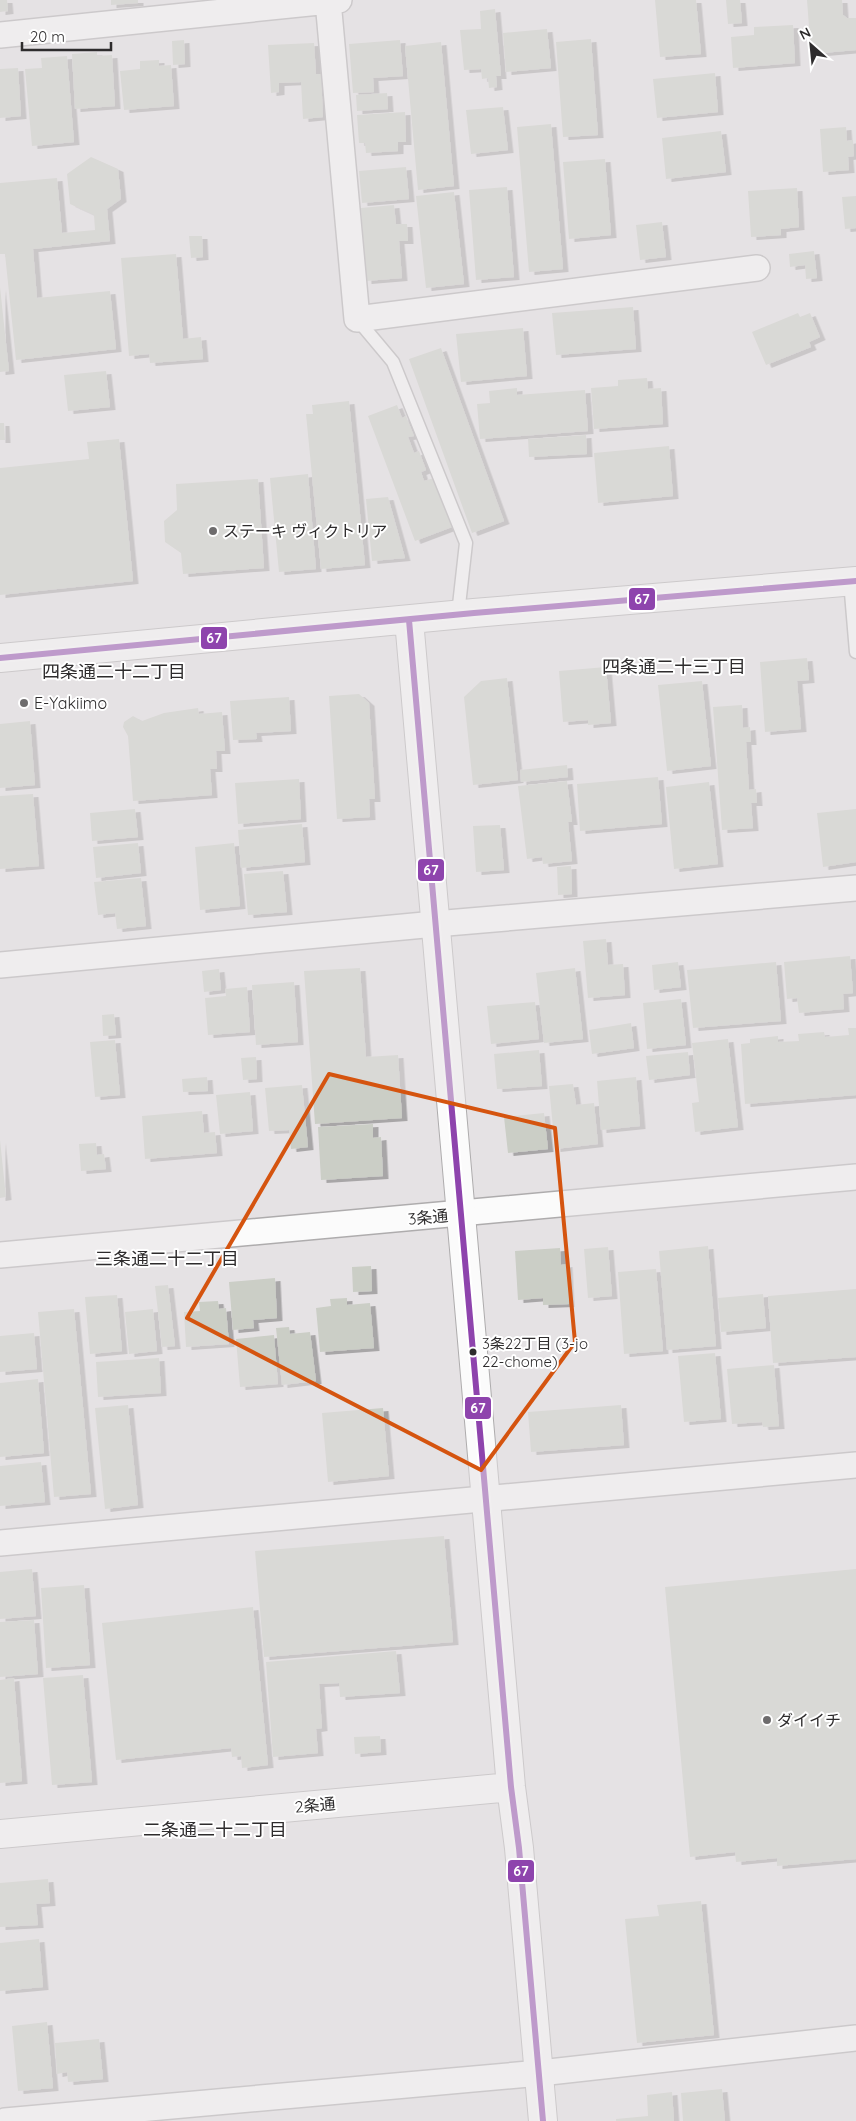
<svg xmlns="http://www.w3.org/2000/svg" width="856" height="2121" font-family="Quicksand,'Noto Sans JP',sans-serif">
	<defs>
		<filter id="shadow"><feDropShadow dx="5.5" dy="3" stdDeviation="0" flood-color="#0004"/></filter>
	</defs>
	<rect width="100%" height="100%" fill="#e5e2e4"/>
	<path fill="#cbcec6" filter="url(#shadow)" d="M0,0H7L8,11L0,12Z
		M111,0H138V3L111,5Z
		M655,0H696L701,54L660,57Z
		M726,0H740L742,23L728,24Z
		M807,0H842L843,15L847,18H856V50L811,54Z
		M495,9L501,76H496L497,87L489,88L488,78L482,79L481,69L464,70L460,30L481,29L480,11Z
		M793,25L795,63L733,68L731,37L754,35V27Z
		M547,29L551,68L506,72L503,33Z
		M591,39L598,135L563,137L556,42Z
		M184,40L185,64L173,65L172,41Z
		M400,40L403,76L373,78L374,92L353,93L349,44Z
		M441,42L454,186L418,190L405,46Z
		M314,43L316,74H321L323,117L303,119L301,82L279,83V92L271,93L268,45Z
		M97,52V56L112,55L115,106L75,109L72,54Z
		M67,56L74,142L32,146L25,69L42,68L41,58Z
		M159,60V66L171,65L174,106L124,110L120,71L140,69V61Z
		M18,68L21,116L0,118V69Z
		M715,73L718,112L657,118L653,79Z
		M387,93L388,109L357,111L356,95Z
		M503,107L508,150L471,154L466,110Z
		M405,112L406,142H398V151L366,153L365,143H359L357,115Z
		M551,124L563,269L529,272L517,127Z
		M846,127L847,141L853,140L854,156L848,157L849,170L823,172L820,129Z
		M721,131L726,172L666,179L662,138Z
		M91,157L118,169L121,199L107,209L110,241L33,249L37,298L110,291L116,349L16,360L5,254H0V183L57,178L62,233L95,230L94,215L70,204L67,174Z
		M605,159L611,235L569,239L563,162Z
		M406,167L409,199L362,203L359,171Z
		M507,187L514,277L476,280L469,190Z
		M797,188L799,227L781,229V235L751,237L748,191Z
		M454,192L464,284L426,288L416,196Z
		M856,196V228L845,229L842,197Z
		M394,205L396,224H407L408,241H399L402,278L366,281L361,208Z
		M662,222L666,257L640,260L636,225Z
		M189,236H202L203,257L191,258Z
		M814,251L817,278L806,279L805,265L790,267L789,254Z
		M176,254L183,339L201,337L203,359L150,363L149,354L129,356L121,258Z
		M0,287L9,371L0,372Z
		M633,307L636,349L556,355L552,313Z
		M798,313L800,317L810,313L820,337L809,342L811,347L766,365L752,332Z
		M523,328L527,376L461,382L456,334Z
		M441,348L504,521L472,533L409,359Z
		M106,371L110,407L68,411L64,375Z
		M647,378L648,389L661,388L663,424L594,429L591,388L618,386V380Z
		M517,388V395L585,390L588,431L480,439L477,404L490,403L489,391Z
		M349,401L365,565L321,569L306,414H313L312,405Z
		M397,405L402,418L406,416L414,436L408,437L414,453L419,451L426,470L421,472L424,481L434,478L452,527L415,541L368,416Z
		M0,423H4L5,440H0Z
		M586,435L587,454L529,457L528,439Z
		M119,439L133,581L0,595V468L89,459L87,442Z
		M669,446L673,496L598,503L594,453Z
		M308,474L316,569L279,572L270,478Z
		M258,479L264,568L183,574L181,553L165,542L164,521L177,510L176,484Z
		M388,497L405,558L372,561L366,499Z
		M807,658L809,680L797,681L801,729L765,732L760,662Z
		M606,667L611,723L588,725V720L563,722L559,671Z
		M507,678L518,780L473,785L464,697L481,681Z
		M702,681L711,766L667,771L658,685Z
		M359,694L369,703L375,799H369L370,817L337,819L329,696Z
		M289,697L291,731L256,733L257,739L233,740L230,701Z
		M742,705L743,728L750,727L751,742H746L749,790L756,789L757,803H751L753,828L722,830L713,707Z
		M198,708L199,714L222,712L225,751H216L217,769H210L212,795L133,801L128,736L123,727L124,722L133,716L142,721L164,713Z
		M30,721L35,785L0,788V724Z
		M567,765L568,777L521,782L520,770Z
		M658,777L662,824L580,831L577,784Z
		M299,779L301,819L238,824L235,783Z
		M567,781L572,822H568L572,861L543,864L542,857L527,859L518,786Z
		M709,782L718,864L674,869L666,787Z
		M33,794L39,866L0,869V796Z
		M135,809L138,837L92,841L90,813Z
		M856,809V862L823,867L817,813Z
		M302,824L305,862L241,868L238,830Z
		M500,825L504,870L476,872L473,826Z
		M138,843L141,873L96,878L93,847Z
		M234,843L240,906L200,910L195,847Z
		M571,866L572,894L558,895L557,867Z
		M283,871L287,912L248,915L244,874Z
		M141,878L146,926L117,929L115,913L98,915L94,882Z
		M606,939L608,965L623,964L625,995L588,998L583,941Z
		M850,956L853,993L843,994L844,1009L799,1013L797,998L787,999L784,962Z
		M678,962L681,987L654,990L652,965Z
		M776,962L781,1021L693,1028L687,970Z
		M360,968L366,1057L398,1055L402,1118L315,1124L304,971Z
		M575,968L583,1039L544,1043L536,973Z
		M219,969L221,990L204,992L202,971Z
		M294,982L298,1042L256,1045L252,985Z
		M247,987L250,1032L208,1035L205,998L226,996L225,989Z
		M681,999L686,1045L647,1049L643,1003Z
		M535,1002L539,1039L491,1044L487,1006Z
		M114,1014L116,1035L103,1036L102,1015Z
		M631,1023L634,1048L592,1054L589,1030Z
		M848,1028H856V1095L745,1104L741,1044L750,1043V1039L778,1036V1042L799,1041L798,1034L824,1032L825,1037L849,1035Z
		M728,1039L738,1127L695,1132L692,1103L699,1102L692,1043Z
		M115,1040L120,1095L95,1097L90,1042Z
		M539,1050L542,1086L497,1089L494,1054Z
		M688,1052L690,1075L649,1080L646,1056Z
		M256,1057L257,1079L243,1080L241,1058Z
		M207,1077L208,1091L183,1092L182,1079Z
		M636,1077L640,1126L601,1130L597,1081Z
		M573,1084L576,1105L594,1103L598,1144L555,1149L549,1086Z
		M302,1085L308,1147L291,1149L289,1130L269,1131L265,1088Z
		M250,1092L253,1131L220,1134L216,1095Z
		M202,1111L204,1133L215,1132L217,1153L145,1159L142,1116Z
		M544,1113L548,1149L508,1153L504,1117Z
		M373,1124V1138L381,1137L383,1176L321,1180L318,1127Z
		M0,1140L6,1197L0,1198Z
		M96,1143L97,1155L104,1154L106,1169L81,1171L79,1144Z
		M708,1246L716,1346L667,1350L659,1251Z
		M608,1247L612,1296L588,1298L584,1249Z
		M560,1248L561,1265L567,1264L569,1304L543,1305V1298L518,1300L515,1251Z
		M371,1266L372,1291L353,1292L352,1267Z
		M656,1269L663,1351L624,1354L618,1272Z
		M275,1278L277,1318L253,1320L254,1328L233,1330L229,1282Z
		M168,1285L175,1346L162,1347L155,1286Z
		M856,1289V1357L773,1363L768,1296Z
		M763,1294L766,1328L721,1332L718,1298Z
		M117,1295L122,1351L90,1354L85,1297Z
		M347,1298V1305L370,1303L374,1348L320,1352L316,1308L331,1306L330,1299Z
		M218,1301L219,1309L226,1308L229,1344L186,1347L184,1312L200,1311L199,1302Z
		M74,1309L91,1494L54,1497L38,1312Z
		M153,1309L157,1351L129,1354L125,1312Z
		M289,1327L290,1334L310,1332L316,1381L282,1385L276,1328Z
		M34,1333L37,1369L0,1372V1336Z
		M274,1335L278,1384L240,1387L236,1339Z
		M715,1353L721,1419L684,1422L678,1356Z
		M159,1358L161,1393L98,1397L96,1362Z
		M774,1365L779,1426L763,1427L762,1422L732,1424L727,1369Z
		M38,1379L44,1453L0,1457V1383Z
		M128,1405L138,1505L105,1509L95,1408Z
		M621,1405L624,1445L531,1452L528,1412Z
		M383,1408L389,1476L328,1482L322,1413Z
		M41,1462L45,1502L0,1506V1466Z
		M444,1536L453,1642L264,1657L255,1551Z
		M32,1569L36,1616L0,1619V1572Z
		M856,1569V1859L777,1866V1858L736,1862L735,1852L690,1857L665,1587Z
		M84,1585L90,1665L46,1668L41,1588Z
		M253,1607L268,1765L242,1768L241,1756L232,1757L231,1748L116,1760L102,1623Z
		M34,1620L38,1674L0,1677V1622Z
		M396,1651L400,1693L340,1697L339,1683L319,1684L322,1728L316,1729L318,1753L273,1757L266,1662Z
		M83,1675L92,1782L52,1785L43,1678Z
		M14,1678L22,1781L0,1783V1680Z
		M380,1736L381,1752L355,1754L354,1737Z
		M48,1879L50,1903L36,1904L38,1925L0,1927V1883Z
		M701,1901L714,2035L637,2043L625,1919L659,1916L657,1905Z
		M39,1939L43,1987L0,1991V1943Z
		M47,2022L53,2088L18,2091L12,2026Z
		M99,2039L103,2079L68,2082L67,2072L57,2074L55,2043Z
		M722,2089L725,2121H683L681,2093Z
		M672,2092L674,2121H616V2119L648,2116L647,2095Z"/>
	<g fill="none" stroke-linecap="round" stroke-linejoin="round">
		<defs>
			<path id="service" d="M357,319L393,362L466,543L458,614
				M850,581L856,652"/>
			<path id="minor" d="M328,1L357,319L757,268
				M0,35L339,0
				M0,965L435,924L856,888
				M0,1255L856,1177
				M0,1543L856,1465
				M5,2121L540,2073L856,2038"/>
			<path id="tertiary" d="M409,620L511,1787L519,1848L543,2121
				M0,658L474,613L856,581
				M0,1834L511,1787"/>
		</defs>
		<use href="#service" stroke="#aeacad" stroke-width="15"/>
		<use href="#minor" stroke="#aeacad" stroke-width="28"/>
		<use href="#tertiary" stroke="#aeacad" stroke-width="30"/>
		<use href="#service" stroke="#fbfbfb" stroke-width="12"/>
		<use href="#minor" stroke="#fbfbfb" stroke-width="25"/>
		<use href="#tertiary" stroke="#fbfbfb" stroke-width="28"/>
		<defs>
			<path id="bus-1" d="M409,620L511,1787L519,1848L543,2121
				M0,658L474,613L856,581"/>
		</defs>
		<use href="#bus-1" stroke="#fff" stroke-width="10"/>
		<use href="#bus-1" stroke="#8e44ad" stroke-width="6"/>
	</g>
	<path d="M0 0H856V2121H0ZM329,1074L555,1128L575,1342L481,1470L187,1318Z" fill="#e5e2e4" fill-opacity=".55" fill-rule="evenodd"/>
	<path fill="none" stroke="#d5540f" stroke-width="4" stroke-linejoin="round" d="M329,1074L555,1128L575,1342L481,1470L187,1318Z"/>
	<g fill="#6e6c6d" stroke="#fff" stroke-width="2">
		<circle cx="213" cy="531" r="5"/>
		<circle cx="24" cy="703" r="5"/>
		<circle cx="767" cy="1720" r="5"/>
	</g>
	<circle fill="#2e2c2d" stroke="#fff" stroke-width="2" cx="473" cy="1352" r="4.5"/>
	<g text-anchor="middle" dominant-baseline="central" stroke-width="4" stroke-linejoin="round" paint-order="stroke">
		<g font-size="15" fill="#2e2c2d" stroke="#fff" text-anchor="start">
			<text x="482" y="1343">3条22丁目 (3-jo<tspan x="482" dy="18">22-chome)</tspan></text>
		</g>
		<g font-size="16" fill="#2e2c2d" stroke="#fff" text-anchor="start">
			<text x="223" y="531">ステーキ ヴィクトリア</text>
			<text x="34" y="703">E-Yakiimo</text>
			<text x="777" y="1720">ダイイチ</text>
		</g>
		<g font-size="16" fill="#2e2c2d" stroke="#fff">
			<text transform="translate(428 1217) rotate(-5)">3条通</text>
			<text transform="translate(315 1805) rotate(-5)">2条通</text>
		</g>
		<g font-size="18" fill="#2e2c2d" stroke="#fff">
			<text x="674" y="666">四条通二十三丁目</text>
			<text x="114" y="671">四条通二十二丁目</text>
			<text x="167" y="1258">三条通二十二丁目</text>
			<text x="215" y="1829">二条通二十二丁目</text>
		</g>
	</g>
	<g stroke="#fff" stroke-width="2">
		<rect x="628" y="587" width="28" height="24" rx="5" fill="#8e44ad"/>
		<rect x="200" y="626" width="28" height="24" rx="5" fill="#8e44ad"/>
		<rect x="417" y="858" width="28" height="24" rx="5" fill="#8e44ad"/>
		<rect x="464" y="1396" width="28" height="24" rx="5" fill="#8e44ad"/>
		<rect x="507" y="1859" width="28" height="24" rx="5" fill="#8e44ad"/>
	</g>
	<g font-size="14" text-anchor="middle" font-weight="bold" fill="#fff">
		<text x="642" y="604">67</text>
		<text x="214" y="643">67</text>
		<text x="431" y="875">67</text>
		<text x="478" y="1413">67</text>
		<text x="521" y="1876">67</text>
	</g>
	<g transform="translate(811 45) rotate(333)" stroke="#ffffff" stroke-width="4" paint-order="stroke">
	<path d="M0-4L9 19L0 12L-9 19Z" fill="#2e2c2d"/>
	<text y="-8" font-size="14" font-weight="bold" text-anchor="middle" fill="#2e2c2d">N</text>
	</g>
	<path d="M22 42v8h89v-8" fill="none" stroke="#2e2c2d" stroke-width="2.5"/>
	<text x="30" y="42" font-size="15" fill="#2e2c2d" stroke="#ffffff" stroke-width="4" paint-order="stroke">20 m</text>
</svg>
